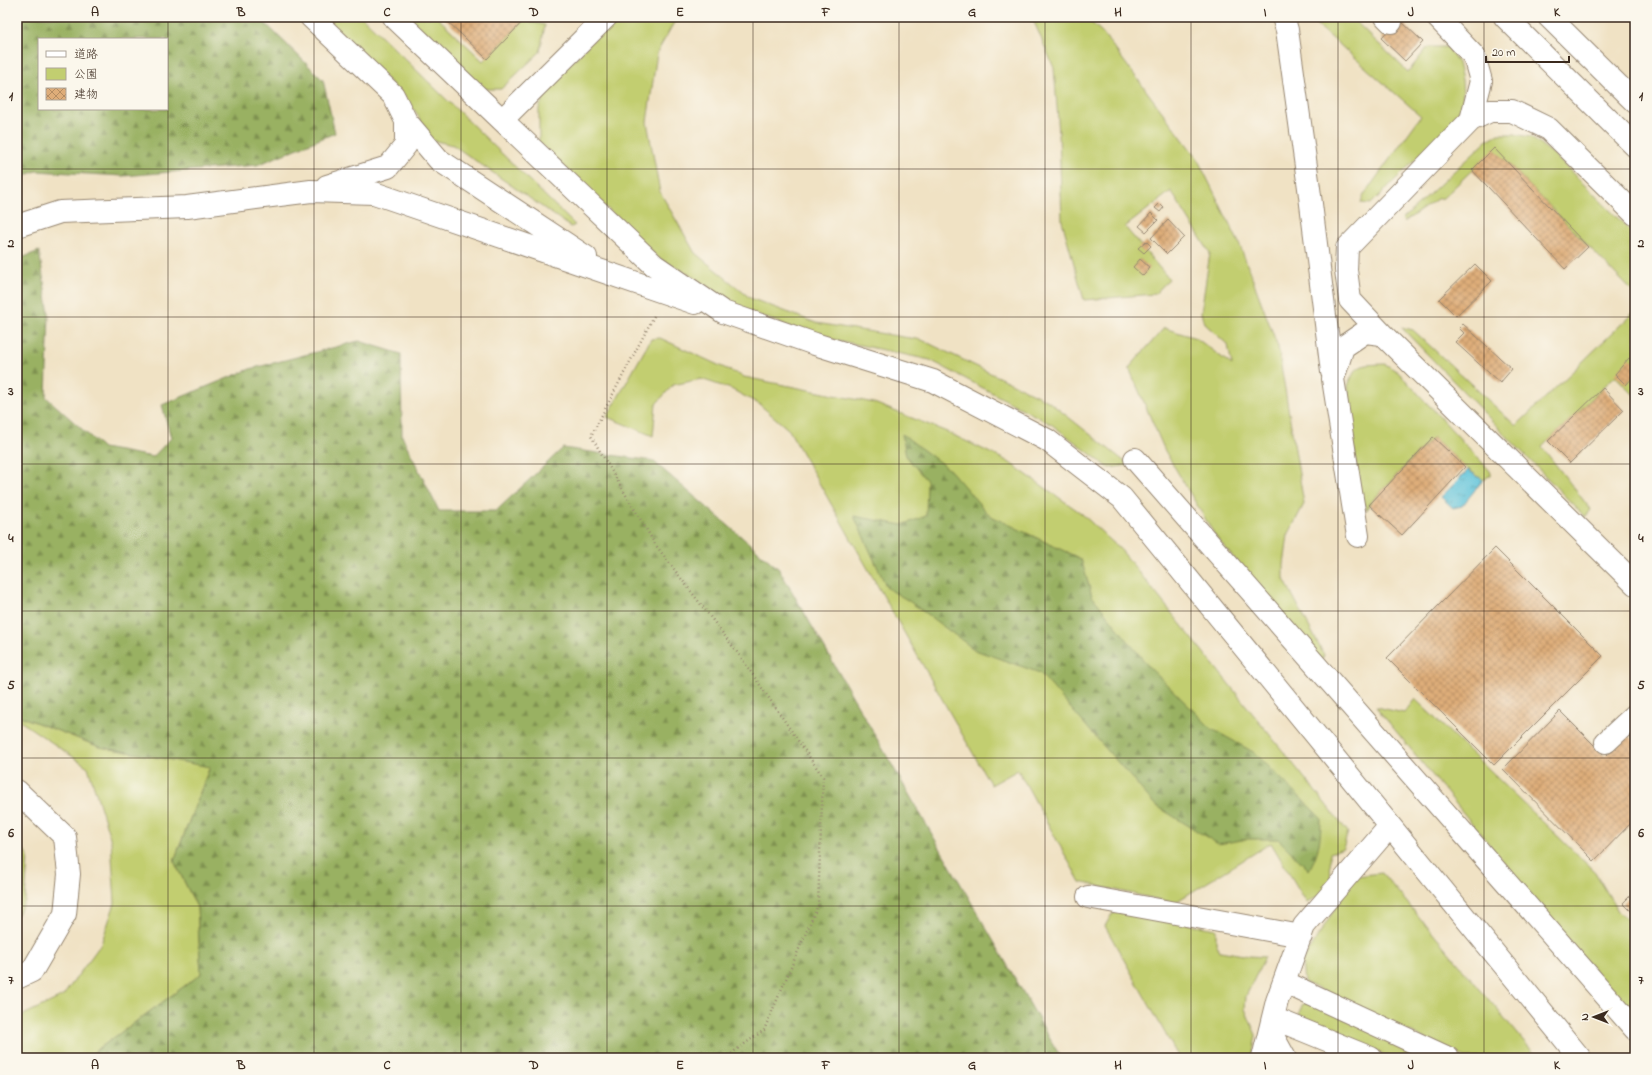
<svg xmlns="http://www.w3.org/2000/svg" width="1652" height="1075" font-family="'Indie Flower','Klee One',sans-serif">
	<defs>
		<pattern id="forest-firs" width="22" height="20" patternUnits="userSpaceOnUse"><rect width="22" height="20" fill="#99b162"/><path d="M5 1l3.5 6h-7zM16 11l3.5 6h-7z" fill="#7e9050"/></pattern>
		<pattern id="water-ripples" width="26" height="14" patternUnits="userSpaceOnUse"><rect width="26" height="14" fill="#5cc2da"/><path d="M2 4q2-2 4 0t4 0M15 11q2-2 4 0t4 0" fill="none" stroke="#4d9eb0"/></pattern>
		<pattern id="building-cross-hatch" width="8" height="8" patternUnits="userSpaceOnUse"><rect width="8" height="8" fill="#dead79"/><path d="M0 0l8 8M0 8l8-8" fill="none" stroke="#b58d63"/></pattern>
	</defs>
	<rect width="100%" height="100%" fill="#fbf7ec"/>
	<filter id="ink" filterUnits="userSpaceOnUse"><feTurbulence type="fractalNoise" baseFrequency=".025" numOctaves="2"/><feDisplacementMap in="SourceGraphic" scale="8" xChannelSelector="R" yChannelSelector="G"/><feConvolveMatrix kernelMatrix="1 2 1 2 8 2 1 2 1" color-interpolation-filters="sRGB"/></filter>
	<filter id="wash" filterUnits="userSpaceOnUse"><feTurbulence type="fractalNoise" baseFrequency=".012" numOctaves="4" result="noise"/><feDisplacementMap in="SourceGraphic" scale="16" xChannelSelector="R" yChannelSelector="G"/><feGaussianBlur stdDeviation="0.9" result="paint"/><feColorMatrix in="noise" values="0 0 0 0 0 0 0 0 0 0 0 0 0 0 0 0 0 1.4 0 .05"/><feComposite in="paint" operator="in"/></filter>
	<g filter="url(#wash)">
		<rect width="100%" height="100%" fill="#f0e2c4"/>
		<path fill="#c2ce70" stroke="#7e7c47" d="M322,17H362L575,225L571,227L453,145L427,139L418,115L405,97Z
			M406,17H437L483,61L523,20L545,25L540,52L501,89H483Z
			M615,17H677L657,53L647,122L660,192L695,253L750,298L816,323L922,340L1048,401L1129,465L1109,468L1051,424L930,360L813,335L742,309L687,273L658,258L539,142V108L549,86Z
			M1032,17H1085L1102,32L1197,158L1239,243L1278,347L1304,504L1288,535L1284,565V579L1324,655L1321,661L1216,537L1165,451L1129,368L1164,328L1196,338L1232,365L1228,345L1204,323L1201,313L1210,253L1171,191L1125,227L1169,279L1155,294L1084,300L1062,221L1059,133L1054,68Z
			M1308,17H1351L1408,72L1428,47H1448L1458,63L1462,80L1463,97L1460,109L1450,125L1371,204L1361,203L1363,196L1421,116Z
			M1498,134H1515L1530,137L1551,152L1635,235V294L1494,149L1443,198L1437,199L1404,222L1402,220L1486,141Z
			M1635,311V396L1615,376L1542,447L1591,510L1585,517L1401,327L1413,330L1516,426Z
			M660,338L744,377L874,403L947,432L1007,461L1081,513L1121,550L1348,832L1343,848L1330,853L1331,888L1307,903L1271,843L1174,903L1080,882L1018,770L991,785L789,430L759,404L731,389L701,379L673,385L656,404L653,436L607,417L651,339Z
			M1385,364L1398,372L1491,472V475L1483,480L1465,467L1433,437L1369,504L1367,510L1359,493L1348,386C1356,363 1362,365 1385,364Z
			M1415,699L1595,872L1618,911L1635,928V1021L1376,707L1404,713Z
			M17,715L100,747L210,766L174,861L197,907L201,974L86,1058H17V1018L63,996L101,944L115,903L111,841L88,767L17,719Z
			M17,837L28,857L25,901L17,916Z
			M1382,873L1538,1058H1465L1304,982L1302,962L1355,876Z
			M1122,912L1216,929V943L1220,951L1249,956L1265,957L1246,996L1245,1009L1256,1035L1252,1058H1179L1105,926L1112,914Z
			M1308,1002L1433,1058H1393L1309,1023L1299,1014L1302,1005Z"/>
		<path fill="url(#forest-firs)" stroke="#6a6e40" fill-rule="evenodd" d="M17,17H259L323,80L335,133L257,165L123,176L36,171L17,179ZM39,39H167V109H39Z
			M39,251L49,314L46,397L103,448L153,457L171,438L162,405L250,369L359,341L401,354L402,436L439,511H496L563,448L653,461L779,569L1061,1058H86L201,974L197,907L174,861L210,767L100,747L17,715V260Z
			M902,434L950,470L989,515L1081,559L1092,596L1149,667L1212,729L1255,753L1321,818C1321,839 1319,852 1309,870L1278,839H1248L1218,844L1155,805L1040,673L975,650L909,601L887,588L854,516L902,525L926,516L927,481L906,456Z"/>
		<path fill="url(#water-ripples)" stroke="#4c767c" d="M1468,470L1483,480L1462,506L1453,508L1441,497Z"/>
		<g id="blocks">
			<path fill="url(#building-cross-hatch)" d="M443,17H527L487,59Z
				M1399,19L1423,42L1405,61L1381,38Z
				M1494,148L1588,247L1565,269L1472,170Z
				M1160,203L1164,207L1160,212L1155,208Z
				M1151,213L1158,220L1146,232L1139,226Z
				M1168,220L1184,237L1167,254L1151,238Z
				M1146,241L1151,246L1144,253L1138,248Z
				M1140,259L1150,268L1143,276L1133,267Z
				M1475,264L1492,281L1456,316L1439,299Z
				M1463,324L1512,369L1500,383L1455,342L1464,333L1459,328Z
				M1629,358L1635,363V375L1626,385L1615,374Z
				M1603,388L1624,410L1570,463L1548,441Z
				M1433,437L1465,467L1402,535L1369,505Z
				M1495,548L1603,656L1494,765L1387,658Z
				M1560,711L1605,756L1627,734L1635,742V819L1594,861L1503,769Z
				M1635,891V915L1623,903Z"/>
		</g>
	</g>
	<g filter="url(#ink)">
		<use href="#blocks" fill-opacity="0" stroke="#968671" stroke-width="1"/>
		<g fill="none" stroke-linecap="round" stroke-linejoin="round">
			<defs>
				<path id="minor" d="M311,17L393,95L406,121V145L388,167L327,186
					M394,17L654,265L723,312L815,344L933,381L1047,440L1122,498L1580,1058
					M1283,17L1287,30L1309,188L1332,372
					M1386,17L1391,22
					M1505,17L1635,146
					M1549,17L1635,102
					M502,120L606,17
					M1471,120L1490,111H1512L1549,129L1635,214
					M406,121L439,160L586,257
					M17,226L60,212L187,207L311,191L374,193L695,303
					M1382,334L1350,300L1346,270L1347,248L1471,120L1481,81L1474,56L1437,17
					M1135,459L1635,1029
					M1358,536L1333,379L1343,347L1365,332L1382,334L1635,584
					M1606,742L1635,715
					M17,791L65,837L69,874L65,914L32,971L17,978
					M1088,897L1301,936
					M1284,982L1448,1058
					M1273,1018L1371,1058
					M1270,1031L1285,1058
					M1263,1058L1277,1001L1304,926L1390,826"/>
			</defs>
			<use href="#minor" stroke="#968671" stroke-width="24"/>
			<path stroke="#968671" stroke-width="2.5" stroke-dasharray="1 3" stroke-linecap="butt" d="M654,316L591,436L655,544L740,656L823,777L818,905L764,1030L725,1058"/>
			<use href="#minor" stroke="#fff" stroke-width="22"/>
		</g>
	</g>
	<path fill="none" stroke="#3b2a1e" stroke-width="1" stroke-opacity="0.55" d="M168,17V1058M314,17V1058M461,17V1058M607,17V1058M753,17V1058M899,17V1058M1045,17V1058M1191,17V1058M1338,17V1058M1484,17V1058M17,169H1635M17,317H1635M17,464H1635M17,611H1635M17,758H1635M17,906H1635"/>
	<rect width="1652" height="1075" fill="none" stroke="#fbf7ec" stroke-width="44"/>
	<rect x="38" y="38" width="130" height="72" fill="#fbf7ec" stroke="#aea59a"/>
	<rect x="46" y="51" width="20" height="6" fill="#ffffff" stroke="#aea59a"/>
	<text x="74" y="58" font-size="12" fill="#3b2a1e">道路</text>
	<rect x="46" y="68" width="20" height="12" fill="#c2ce70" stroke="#aea59a"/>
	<text x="74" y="78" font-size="12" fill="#3b2a1e">公園</text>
	<rect x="46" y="88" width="20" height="12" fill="url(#building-cross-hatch)" stroke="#aea59a"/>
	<text x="74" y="98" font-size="12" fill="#3b2a1e">建物</text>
	<g transform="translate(1594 1017) rotate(270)" stroke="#fbf7ec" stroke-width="3" paint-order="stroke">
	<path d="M0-3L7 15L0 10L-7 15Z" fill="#3b2a1e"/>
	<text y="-6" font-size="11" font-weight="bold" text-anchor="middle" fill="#3b2a1e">N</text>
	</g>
	<path d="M1486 56v6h83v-6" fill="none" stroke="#3b2a1e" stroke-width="2"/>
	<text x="1492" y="56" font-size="12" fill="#3b2a1e" stroke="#fbf7ec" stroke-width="3" paint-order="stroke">20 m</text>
	<rect x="22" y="22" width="1608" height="1031" fill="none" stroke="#3b2a1e" stroke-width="1.5"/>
	<g font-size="13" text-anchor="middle" font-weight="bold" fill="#3b2a1e">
		<text x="95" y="16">A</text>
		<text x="241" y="16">B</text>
		<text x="387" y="16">C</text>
		<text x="534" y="16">D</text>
		<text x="680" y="16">E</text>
		<text x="826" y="16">F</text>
		<text x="972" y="16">G</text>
		<text x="1118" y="16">H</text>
		<text x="1265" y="16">I</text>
		<text x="1411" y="16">J</text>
		<text x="1557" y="16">K</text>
		<text x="11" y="100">1</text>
		<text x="1641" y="100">1</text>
		<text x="11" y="247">2</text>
		<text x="1641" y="247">2</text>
		<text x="11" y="395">3</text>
		<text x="1641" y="395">3</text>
		<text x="11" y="542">4</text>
		<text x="1641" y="542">4</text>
		<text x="11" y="689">5</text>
		<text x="1641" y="689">5</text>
		<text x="11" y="837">6</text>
		<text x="1641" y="837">6</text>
		<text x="11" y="984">7</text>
		<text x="1641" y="984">7</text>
		<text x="95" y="1069">A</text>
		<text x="241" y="1069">B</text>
		<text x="387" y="1069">C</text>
		<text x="534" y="1069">D</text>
		<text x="680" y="1069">E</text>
		<text x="826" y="1069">F</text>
		<text x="972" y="1069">G</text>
		<text x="1118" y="1069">H</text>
		<text x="1265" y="1069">I</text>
		<text x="1411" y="1069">J</text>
		<text x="1557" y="1069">K</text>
	</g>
</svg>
